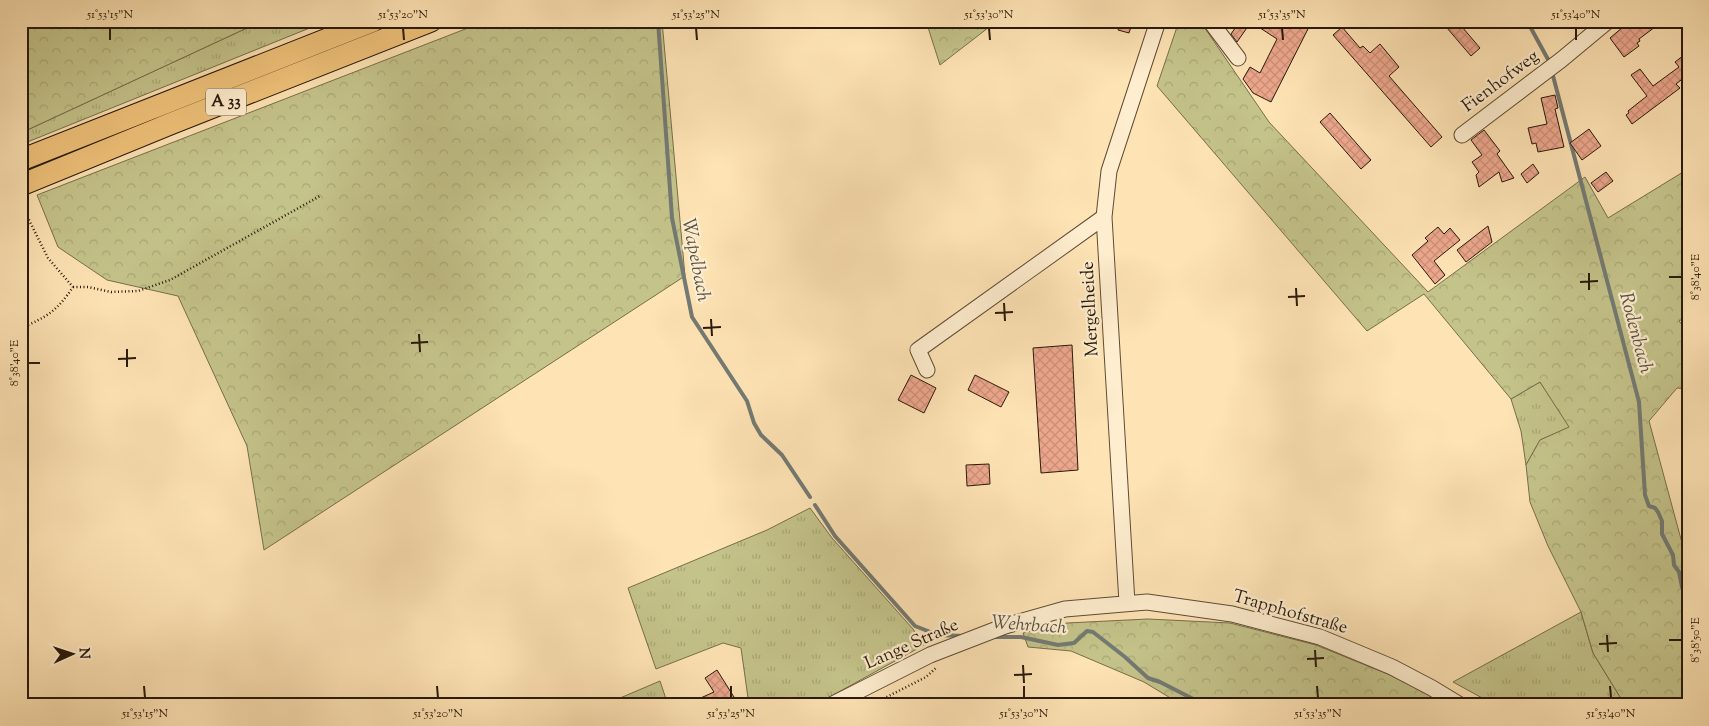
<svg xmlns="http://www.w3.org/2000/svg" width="1709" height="726" font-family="'Sorts Mill Goudy',serif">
	<defs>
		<pattern id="grass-tufts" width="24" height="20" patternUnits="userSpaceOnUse" patternTransform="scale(1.25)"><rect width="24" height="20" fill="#c4c38a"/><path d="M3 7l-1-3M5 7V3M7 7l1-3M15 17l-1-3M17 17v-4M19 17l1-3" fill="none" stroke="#a8a776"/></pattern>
		<pattern id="forest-crowns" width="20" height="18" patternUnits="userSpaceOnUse" patternTransform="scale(1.25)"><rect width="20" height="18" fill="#c4c38a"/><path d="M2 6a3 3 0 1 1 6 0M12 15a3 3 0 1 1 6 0" fill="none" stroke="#a8a776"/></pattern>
		<pattern id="building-cross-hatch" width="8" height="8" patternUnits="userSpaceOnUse" patternTransform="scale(1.25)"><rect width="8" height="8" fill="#eda78d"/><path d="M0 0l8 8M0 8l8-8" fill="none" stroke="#cb8f78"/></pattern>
	</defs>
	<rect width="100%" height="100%" fill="#fee3b4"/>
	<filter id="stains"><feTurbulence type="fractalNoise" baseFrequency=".004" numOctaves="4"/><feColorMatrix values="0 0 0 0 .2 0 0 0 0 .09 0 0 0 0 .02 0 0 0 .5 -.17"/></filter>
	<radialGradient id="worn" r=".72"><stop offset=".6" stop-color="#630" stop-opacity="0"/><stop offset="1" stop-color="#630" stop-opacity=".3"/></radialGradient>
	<path fill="url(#grass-tufts)" stroke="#766e4a" d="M262,21H327L25,143L23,132Z
		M1540,382L1570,427L1540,440L1526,465L1521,431L1511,399Z
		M810,508L832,538L913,629L924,645L815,705H749L741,648L723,643L656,669L628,588L767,530Z
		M1581,612L1593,653L1625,705H1495L1453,682Z
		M660,681L668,705L606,704Z"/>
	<path fill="url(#forest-crowns)" stroke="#766e4a" d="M21,21H262L23,132L21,128Z
		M486,21H662L685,276L264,550L247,446L178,296L107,280L58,247L37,195Z
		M926,21H997L940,65Z
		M1179,21H1200L1269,122L1428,292L1585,177L1608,218L1688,169V316L1679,321L1688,332V389L1677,388L1649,421L1688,565V705H1625L1593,653L1581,612L1548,546L1530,502L1526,465L1540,440L1569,427L1540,382L1511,399L1424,294L1367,331L1157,86Z
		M1148,619L1230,623L1316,645L1390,675L1429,695L1444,705H1182L1144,682L1071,651L1028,647L1023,633L1067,623Z"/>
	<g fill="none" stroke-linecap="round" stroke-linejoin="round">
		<path stroke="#737a73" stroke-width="4" d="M658,21L672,218L692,317L747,401L754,423L761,435L782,455L810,497
			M1527,21L1550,63
			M1552,72L1639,402L1645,495L1649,506L1655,508L1658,512L1662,521V534L1673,555L1674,565L1679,572L1682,587L1685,594L1688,597
			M815,505L835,536L915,626L938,635L963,636
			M995,637H1021L1058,645L1074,643L1087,631L1093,632L1125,657L1148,678L1160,682L1205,705"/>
	</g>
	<path fill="url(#building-cross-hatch)" stroke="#29190a" d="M1121,21H1133L1129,33L1118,30Z
		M1240,21H1312L1271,102L1253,93L1243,79L1250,67L1260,73L1277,39L1251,22L1237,42L1231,34Z
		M1441,21H1457L1480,48L1471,56Z
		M1630,21H1663L1639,39L1640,41L1637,43L1639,46L1624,57L1610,38Z
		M1342,27L1360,48L1363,46L1370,53L1380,44L1399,67L1389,76L1442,137L1431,147L1333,35Z
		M1688,52V79L1686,76L1676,84L1680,88L1632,124L1626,115L1629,113L1628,111L1647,96L1631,75L1640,69L1653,86L1679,67L1675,62Z
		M1555,95L1558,108L1555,109L1564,147L1538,152L1536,143L1532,144L1528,128L1547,124L1541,98Z
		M1330,113L1371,160L1361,169L1320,122Z
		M1589,129L1601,146L1582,160L1570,143Z
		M1484,130L1500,151L1497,154L1514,178L1502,182L1499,172L1479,187L1476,175L1479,172L1472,162L1482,155L1471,140Z
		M1533,164L1539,173L1527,183L1521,174Z
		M1606,172L1613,181L1598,192L1591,183Z
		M1488,226L1492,242L1466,262L1457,250Z
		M1438,227L1444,234L1450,228L1460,240L1434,261L1445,275L1435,284L1412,255L1428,241L1425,238Z
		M1072,345L1078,470L1041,473L1033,348Z
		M911,375L936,388L924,413L898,400Z
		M975,375L1009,392L1001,407L968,390Z
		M989,464L990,484L967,486L966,465Z
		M717,670L739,705H685L714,692L705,678Z"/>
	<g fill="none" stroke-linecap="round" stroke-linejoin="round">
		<defs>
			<path id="minor" d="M1210,21L1238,58
				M1462,135L1561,60L1608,21
				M927,370L918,350L1104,217
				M1127,603L1104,217L1109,171L1158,21
				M831,705L930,655L1005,626L1065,609L1147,602L1232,614L1320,637L1392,667L1432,688L1460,705"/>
			<path id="highway" d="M21,160L373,21
				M21,185L170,124L431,21"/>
		</defs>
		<use href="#minor" stroke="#5e4c34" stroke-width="17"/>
		<use href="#highway" stroke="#29190a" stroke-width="23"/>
		<path stroke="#29190a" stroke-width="2.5" stroke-dasharray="1 2.5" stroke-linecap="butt" d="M21,204L48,258L73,287C57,311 47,317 21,328
			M73,287H88L111,292L138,291L170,280L320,196
			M871,705L926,677L936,668"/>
		<use href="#minor" stroke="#feedce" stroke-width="15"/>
		<use href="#highway" stroke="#efc27a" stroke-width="21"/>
	</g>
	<path fill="none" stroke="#29190a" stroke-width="2" d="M110,28V40M403,28L404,40M696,28L697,40M989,28L990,40M1282,28L1283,40M1576,28V40M1589,273V290M1669,277H1682M1580,282L1598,281M1296,288L1297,306M1288,297L1305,296M1004,303L1005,321M995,313L1013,312M711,319L712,336M703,328L721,327M419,334L420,352M411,343L428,342M127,349V367M118,359L136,358M28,363H40M1607,635L1608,652M1669,640H1682M1599,644L1617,643M1315,650L1316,667M1307,659L1324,658M1023,665L1024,683M1014,675L1032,674M144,686L145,698M437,686L438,698M731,686V698M1024,686V698M1317,686L1318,698M1610,686L1611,698"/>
	<g text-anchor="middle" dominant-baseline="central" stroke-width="4.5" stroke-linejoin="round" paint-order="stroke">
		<rect fill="#feedce" stroke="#695945" stroke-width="1" x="206" y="88.5" width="40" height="27" rx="4"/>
		<g font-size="16" font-weight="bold" fill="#29190a">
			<text x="226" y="102">A 33</text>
		</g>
		<g font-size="18" fill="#29190a" stroke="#feedce">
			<text transform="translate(1501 82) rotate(-37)">Fienhofweg</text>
			<text transform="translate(1091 309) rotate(-93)">Mergelheide</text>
			<text transform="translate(1290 613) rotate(16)">Trapphofstraße</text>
			<text transform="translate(912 645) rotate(-24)">Lange Straße</text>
		</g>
		<g font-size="19" font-style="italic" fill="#545247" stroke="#feedce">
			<text transform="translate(695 260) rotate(79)">Wapelbach</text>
			<text transform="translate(1635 333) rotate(75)">Rodenbach</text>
			<text transform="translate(1029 626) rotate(4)">Wehrbach</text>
		</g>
	</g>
	<rect width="1709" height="726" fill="none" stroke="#fee3b4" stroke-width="55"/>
	<g transform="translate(72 654) rotate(87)" stroke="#feedce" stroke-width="4" paint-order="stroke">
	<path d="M0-4L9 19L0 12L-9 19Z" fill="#29190a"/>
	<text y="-8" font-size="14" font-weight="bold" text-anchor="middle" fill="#29190a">N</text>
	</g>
	<rect x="28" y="28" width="1654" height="670" fill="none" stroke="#29190a" stroke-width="2"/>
	<g font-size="12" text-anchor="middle" fill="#29190a">
		<text x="110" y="18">51°53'15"N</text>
		<text x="403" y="18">51°53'20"N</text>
		<text x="696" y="18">51°53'25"N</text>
		<text x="989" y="18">51°53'30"N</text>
		<text x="1282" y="18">51°53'35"N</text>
		<text x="1576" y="18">51°53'40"N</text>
		<text transform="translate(1695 277) rotate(-90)" y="4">8°38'40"E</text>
		<text transform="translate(14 363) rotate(-90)" y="4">8°38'40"E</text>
		<text transform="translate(1695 640) rotate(-90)" y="4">8°38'50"E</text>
		<text x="145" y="717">51°53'15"N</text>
		<text x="438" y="717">51°53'20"N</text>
		<text x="731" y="717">51°53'25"N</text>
		<text x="1024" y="717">51°53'30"N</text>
		<text x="1318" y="717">51°53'35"N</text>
		<text x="1611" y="717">51°53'40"N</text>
	</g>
	<rect width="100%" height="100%" filter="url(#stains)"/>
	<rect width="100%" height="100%" fill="url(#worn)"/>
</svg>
